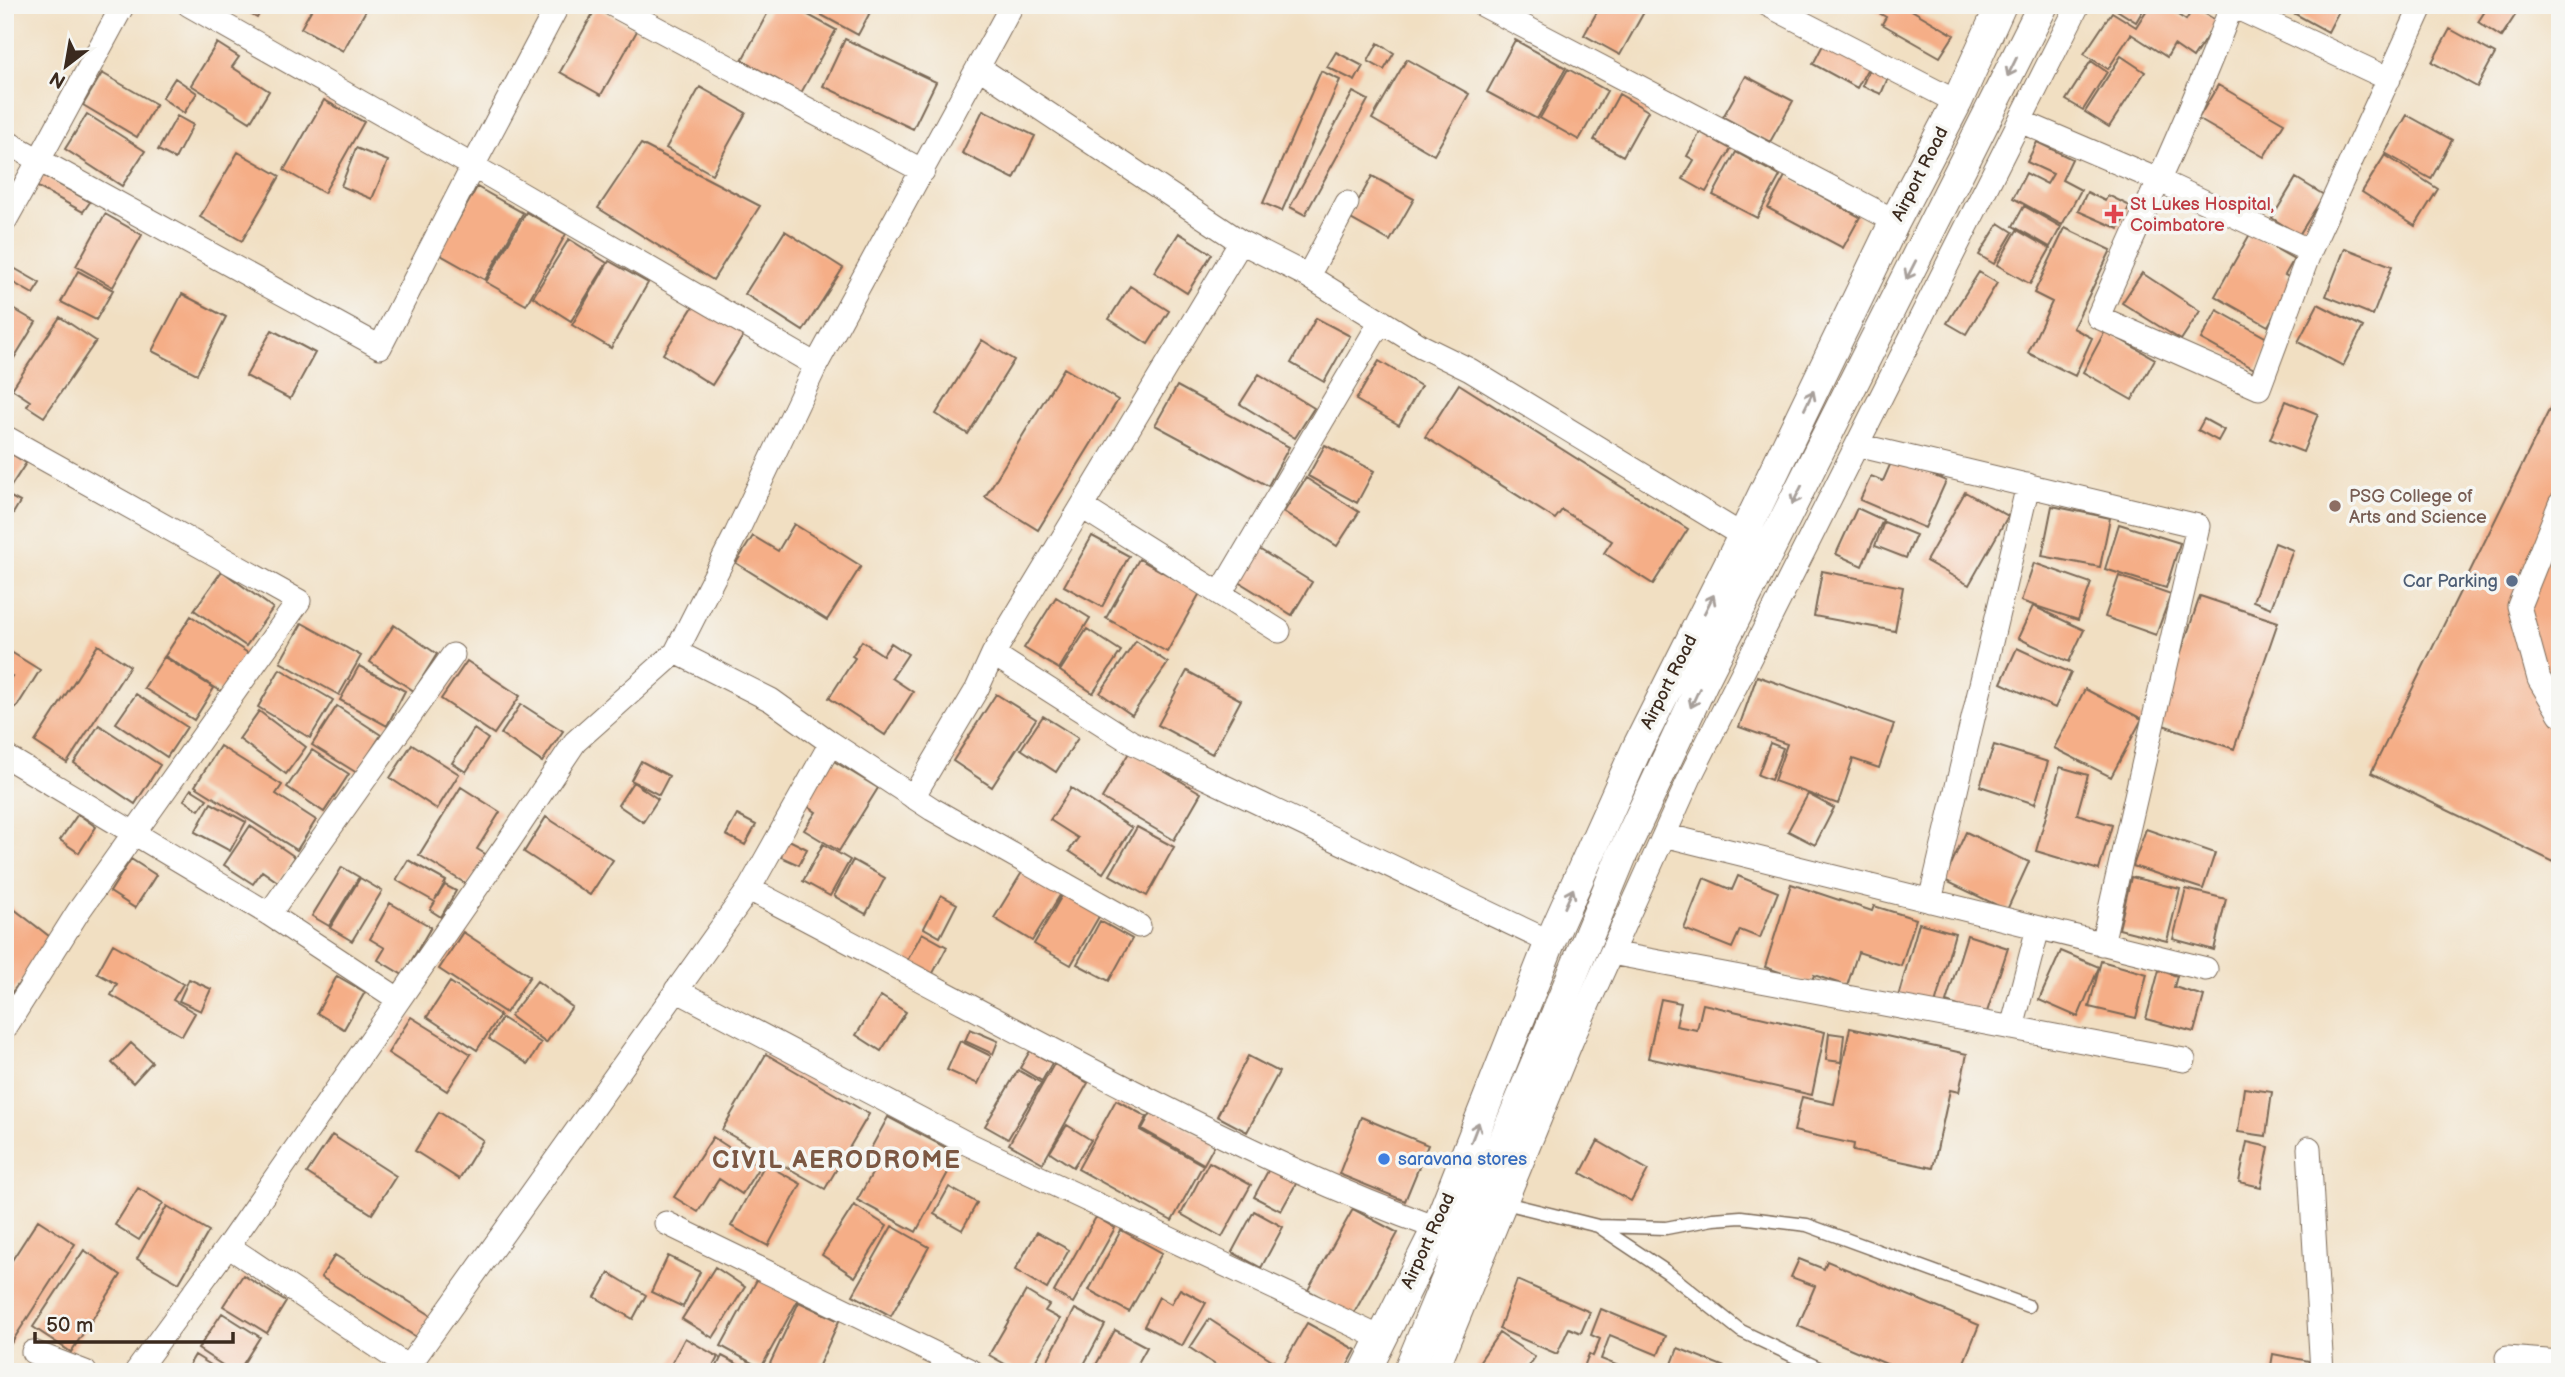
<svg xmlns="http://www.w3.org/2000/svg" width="2565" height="1377" font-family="'Balsamiq Sans',sans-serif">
	<rect width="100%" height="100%" fill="#f6f6f2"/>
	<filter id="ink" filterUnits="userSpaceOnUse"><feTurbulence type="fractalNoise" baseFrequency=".0143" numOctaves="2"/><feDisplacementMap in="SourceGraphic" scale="14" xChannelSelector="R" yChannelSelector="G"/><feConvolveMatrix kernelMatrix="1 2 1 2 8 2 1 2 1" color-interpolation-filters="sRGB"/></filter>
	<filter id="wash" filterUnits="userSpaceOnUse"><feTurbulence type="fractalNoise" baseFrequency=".00686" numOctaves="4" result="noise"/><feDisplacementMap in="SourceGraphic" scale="28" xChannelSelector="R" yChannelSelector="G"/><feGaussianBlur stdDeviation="1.57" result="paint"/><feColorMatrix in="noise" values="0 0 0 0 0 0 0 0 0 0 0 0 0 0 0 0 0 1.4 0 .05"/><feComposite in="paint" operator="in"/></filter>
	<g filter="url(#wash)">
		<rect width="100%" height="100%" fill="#f1dfc2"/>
		<g id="blocks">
			<path fill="#f5ae87" d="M234,5H264L257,18Z
				M314,5H369L343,51L301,28Z
				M772,5H790L836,30L801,93L742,60Z
				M817,5H874L858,35L814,11Z
				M1601,5H1632L1644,12L1620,55L1584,35Z
				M1874,5H1903L1954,35L1940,57L1882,24L1886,17L1872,9Z
				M2109,5H2146L2136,22Z
				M2150,5H2162L2186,20L2194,7L2217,21L2193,58L2174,45L2167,57L2131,34L2108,69L2084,54L2112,12L2136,27Z
				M2279,5H2342L2328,32Z
				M2489,5H2509L2518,11L2501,37L2478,22Z
				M596,8L637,31L601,95L560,72Z
				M2450,29L2495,54L2477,87L2432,62Z
				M845,39L936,82L913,129L823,86Z
				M1515,40L1566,68L1537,119L1487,92Z
				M217,43L239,57L232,67L269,91L250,122L191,85Z
				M1378,43L1394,53L1384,70L1368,61Z
				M1824,43L1869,66L1857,88L1813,64Z
				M1336,52L1363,66L1355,81L1327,67Z
				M2121,56L2145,72L2109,127L2085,112Z
				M1407,59L1469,94L1434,155L1372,119Z
				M2091,61L2107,72L2083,110L2066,100Z
				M1568,69L1607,91L1579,140L1540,118Z
				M1869,70L1888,78L1881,94L1862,86Z
				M1321,71L1340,80L1282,211L1263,203Z
				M102,73L156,104L137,137L83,105Z
				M1746,76L1793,101L1770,142L1723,117Z
				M175,78L197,93L184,113L162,98Z
				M2218,85L2284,123L2264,157L2198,119Z
				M700,87L746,113L712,174L666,148Z
				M1353,92L1368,100L1305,215L1290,207Z
				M1619,94L1648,111L1623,156L1594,140Z
				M324,100L364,122L324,193L284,170Z
				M983,110L1035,136L1014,179L962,153Z
				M87,114L145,151L122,186L65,149Z
				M2407,115L2452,140L2431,179L2385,153Z
				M177,116L193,125L175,159L158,150Z
				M1700,132L1731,149L1706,192L1683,179L1694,160L1687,156Z
				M2037,142L2072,159L2062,180L2081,190L2062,225L2013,198L2026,173L2047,184L2053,174L2027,162Z
				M641,144L760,206L713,280L598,208Z
				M356,148L388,161L372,199L341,186Z
				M238,152L280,176L242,241L200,217Z
				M1736,152L1780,176L1757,218L1713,195Z
				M2385,155L2438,189L2415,226L2362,192Z
				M40,174L90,202L83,212L34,185Z
				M1372,176L1414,199L1390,241L1349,218Z
				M1785,176L1860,217L1843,248L1768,208Z
				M2296,178L2324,195L2299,235L2272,218Z
				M477,187L523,213L485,280L439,254Z
				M2087,192L2105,201L2108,195L2130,206L2119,229L2078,211Z
				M2024,206L2061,227L2050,247L2013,226Z
				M526,212L566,234L526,305L486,282Z
				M105,214L142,235L113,287L76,266Z
				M1999,223L2013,232L1994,264L1979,255Z
				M2065,228L2111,250L2073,328L2092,338L2075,376L2028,353L2052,302L2034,293Z
				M2017,230L2050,249L2030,284L1997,265Z
				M785,231L843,268L803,331L745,294Z
				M1179,233L1212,254L1187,293L1154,272Z
				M2250,234L2294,259L2285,275L2294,280L2268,326L2215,296Z
				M569,239L607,263L571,321L533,297Z
				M2345,248L2392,266L2373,315L2326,296Z
				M609,261L648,283L611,348L572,325Z
				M5,263L40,283L33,294L5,278Z
				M78,271L113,290L96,320L61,302Z
				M1979,272L1997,283L1966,334L1947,323Z
				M2142,273L2200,311L2181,340L2122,303Z
				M1130,286L1169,311L1148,344L1109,319Z
				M182,294L226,317L197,374L152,351Z
				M696,302L745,333L712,385L663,354Z
				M5,304L36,322L5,373Z
				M2318,304L2363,327L2343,366L2298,342Z
				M2217,310L2272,341L2256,370L2201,339Z
				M60,317L96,341L44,417L27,406L30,401L12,389Z
				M1316,318L1350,336L1324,382L1291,363Z
				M272,330L315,353L290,399L246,376Z
				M2105,331L2155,359L2132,400L2083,372Z
				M982,340L1014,360L968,434L936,414Z
				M1379,361L1421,386L1399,425L1356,400Z
				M1064,368L1118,400L1038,530L985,497Z
				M1259,374L1314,408L1295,438L1240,404Z
				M1459,384L1688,529L1653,584L1604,553L1612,541L1562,510L1555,519L1425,437Z
				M1177,386L1289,447L1268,486L1155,425Z
				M2560,388V865L2371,773Z
				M2286,401L2318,414L2303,452L2270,439Z
				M2204,419L2224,430L2218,441L2198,430Z
				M1325,445L1374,471L1357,503L1308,476Z
				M5,450L26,463L11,486L5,482Z
				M1893,458L1946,481L1925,528L1860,500L1871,476L1883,481Z
				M1306,478L1359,512L1337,546L1284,512Z
				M1965,492L2008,516L1969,585L1926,561Z
				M5,494L20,502L5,527Z
				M2052,506L2110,518L2100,567L2042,556Z
				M1857,508L1883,520L1862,566L1836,554Z
				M1884,522L1916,535L1906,558L1875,546Z
				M794,524L861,566L827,620L736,563L753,536L778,551Z
				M2119,524L2180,543L2166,588L2105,569Z
				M1092,536L1129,556L1102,607L1064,586Z
				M2275,543L2293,550L2271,608L2253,601Z
				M1259,549L1312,582L1292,615L1239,582Z
				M1139,559L1200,593L1167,652L1106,618Z
				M2034,563L2091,583L2078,620L2021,601Z
				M222,571L273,608L246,646L194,610Z
				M1822,571L1903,587L1895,631L1814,616Z
				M2119,576L2171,594L2156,635L2105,617Z
				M2200,596L2278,622L2234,749L2157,723Z
				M1056,597L1090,618L1059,669L1024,648Z
				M2033,606L2084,630L2069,662L2018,638Z
				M191,616L248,653L222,692L165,656Z
				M302,623L361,656L339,695L280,662Z
				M394,625L437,654L414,691L370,662Z
				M1087,629L1121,651L1093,693L1060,671Z
				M862,641L883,655L891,643L908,654L892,678L913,692L885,735L829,698L855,658L852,656Z
				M1136,641L1168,663L1132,715L1100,693Z
				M98,645L130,666L67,763L35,742Z
				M2017,648L2071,673L2055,708L2001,683Z
				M11,652L40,670L16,708L5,701V686L12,676L5,672V663Z
				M164,657L214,688L194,720L144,688Z
				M467,661L520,696L494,734L441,699Z
				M359,666L405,691L387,726L340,700Z
				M280,669L333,700L310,738L258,707Z
				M1187,671L1241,700L1212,754L1158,725Z
				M1757,676L1894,724L1879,768L1853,759L1838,804L1774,781L1787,744L1739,727Z
				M2085,689L2142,719L2111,777L2054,748Z
				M136,694L187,727L167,757L116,723Z
				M996,694L1036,719L992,787L953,761Z
				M521,704L563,731L542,762L501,734Z
				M337,706L381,735L357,773L312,745Z
				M259,711L306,747L286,774L239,739Z
				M1043,716L1078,738L1056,772L1021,749Z
				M99,725L160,765L135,804L74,763Z
				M474,729L488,739L466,772L452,763Z
				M1770,743L1783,748L1771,780L1758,775Z
				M412,744L459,774L437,809L390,778Z
				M1994,745L2048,762L2035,804L1980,786Z
				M220,746L282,785L276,794L316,820L297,850L195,786Z
				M312,750L349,774L324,812L287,787Z
				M1130,751L1201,793L1174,840L1102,798Z
				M832,760L878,788L839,851L804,830L816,812L804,804Z
				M641,761L669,776L659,795L631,780Z
				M2060,767L2088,775L2077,814L2112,825L2099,870L2036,851Z
				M633,782L658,799L643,822L618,805Z
				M461,787L500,812L477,849L487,855L468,885L419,855Z
				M1071,788L1132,828L1103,873L1069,851L1078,838L1050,820Z
				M191,789L207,799L199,810L184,800Z
				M1808,794L1834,808L1815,845L1788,831Z
				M211,803L246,822L230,851L195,832Z
				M78,814L96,827L79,853L60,840Z
				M737,815L756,825L745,845L726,835Z
				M546,817L613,860L590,895L524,852Z
				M250,826L295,857L278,882L262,871L253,884L224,865Z
				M1137,827L1174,847L1147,896L1110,875Z
				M2146,829L2215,853L2203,889L2133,866Z
				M1966,832L2029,862L2007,910L1944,880Z
				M787,839L807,849L799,865L779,856Z
				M823,844L850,860L830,896L803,881Z
				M131,859L156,875L135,908L110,892Z
				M408,860L446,881L435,900L445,885L456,891L441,917L430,910L435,902L396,880Z
				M853,860L885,878L866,914L834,896Z
				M342,867L359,877L329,926L312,916Z
				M1024,869L1062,892L1032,941L994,918Z
				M1738,876L1778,892L1760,938L1740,930L1732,948L1684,929L1704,878L1732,890Z
				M2131,877L2180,889L2167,941L2119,929Z
				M360,878L382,891L352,941L330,928Z
				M1791,884L1872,911L1874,906L1916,919L1901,966L1858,952L1847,986L1814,975L1811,983L1765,967Z
				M2186,889L2226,899L2214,950L2173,939Z
				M1064,892L1101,913L1071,965L1034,944Z
				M941,895L957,904L940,937L924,928Z
				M5,902L54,940L5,1001Z
				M390,903L431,927L403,975L378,960L385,948L370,939Z
				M1100,921L1132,939L1109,981L1077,964Z
				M1919,923L1955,933L1934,1008L1898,997Z
				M463,932L530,976L506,1013L439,969Z
				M922,933L947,947L932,975L907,961Z
				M1967,935L2008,948L1986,1015L1946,1002Z
				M113,944L183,984L173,1000L195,1013L182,1036L111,995L117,984L97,973Z
				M2061,951L2099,967L2078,1017L2039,1000Z
				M2101,961L2147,974L2136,1018L2089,1007Z
				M2159,970L2177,976L2174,987L2204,996L2194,1032L2146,1019Z
				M337,976L365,992L344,1029L317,1013Z
				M189,979L211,989L201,1011L179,1001Z
				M537,981L572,1007L546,1043L510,1016Z
				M450,982L500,1015L477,1050L427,1017Z
				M881,996L906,1012L881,1051L856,1035Z
				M1661,999L1681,1003L1676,1026L1697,1030L1703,1004L1825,1032L1812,1095L1648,1058Z
				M411,1017L471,1054L447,1091L388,1053Z
				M502,1018L541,1043L528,1064L489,1039Z
				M1850,1028L1967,1054L1959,1092L1950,1090L1933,1168L1853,1151L1854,1144L1794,1131L1802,1097L1834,1104Z
				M970,1029L998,1041L993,1054L965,1041Z
				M1829,1033L1844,1035L1841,1062L1826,1060Z
				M960,1041L991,1056L978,1084L947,1070Z
				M131,1043L152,1062L133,1083L112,1063Z
				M1030,1051L1052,1063L1042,1081L1020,1068Z
				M766,1054L869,1114L825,1189L722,1130Z
				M1248,1056L1279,1072L1247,1132L1217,1116Z
				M1054,1064L1088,1083L1043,1163L1009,1144Z
				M1018,1070L1041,1083L1008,1139L985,1126Z
				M2244,1088L2272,1092L2266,1136L2238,1132Z
				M1116,1100L1147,1117L1140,1130L1203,1165L1172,1221L1078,1169Z
				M1153,1109L1215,1144L1204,1164L1142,1129Z
				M439,1112L483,1140L459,1179L415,1151Z
				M888,1117L958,1154L916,1232L857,1200L877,1165L865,1159Z
				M1361,1117L1428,1145L1405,1201L1339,1174Z
				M1067,1125L1091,1140L1073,1167L1050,1152Z
				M332,1135L396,1176L372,1214L307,1173Z
				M713,1137L759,1167L742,1194L719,1179L698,1212L674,1197Z
				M1598,1141L1648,1170L1631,1201L1581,1173Z
				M2247,1142L2269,1147L2261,1187L2239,1182Z
				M1209,1162L1251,1185L1222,1237L1181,1214Z
				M765,1164L801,1184L768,1246L731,1226Z
				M1270,1167L1297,1182L1281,1211L1254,1197Z
				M949,1187L977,1203L962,1230L934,1214Z
				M138,1188L163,1203L139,1240L115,1225Z
				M854,1205L887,1226L855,1277L822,1255Z
				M167,1206L209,1231L179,1283L137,1259Z
				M1353,1209L1398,1233L1353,1315L1308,1290Z
				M1254,1211L1283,1227L1261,1268L1232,1252Z
				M1096,1217L1115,1228L1073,1303L1054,1292Z
				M38,1220L75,1244L10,1345L5,1342V1271Z
				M892,1226L929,1247L891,1316L853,1295Z
				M1121,1230L1162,1253L1129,1312L1089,1290Z
				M1037,1232L1069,1250L1047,1289L1015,1270Z
				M84,1250L121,1275L71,1352L33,1327Z
				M335,1255L432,1316L418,1338L321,1277Z
				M668,1256L700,1272L683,1307L651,1292Z
				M1799,1259L1824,1269L1827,1261L1979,1325L1960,1372H1905L1798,1326L1815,1286L1791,1277Z
				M715,1267L745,1287L713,1338L682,1319Z
				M609,1273L646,1295L633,1319L595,1297Z
				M243,1275L286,1302L267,1333L223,1306Z
				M758,1278L798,1300L761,1368L721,1346Z
				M1517,1280L1590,1312L1581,1333L1569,1328L1557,1354L1499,1329Z
				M1180,1289L1206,1303L1182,1346L1144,1326L1159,1297L1171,1304Z
				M1026,1291L1049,1305L1045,1311L1060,1319L1029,1372H1019L989,1355Z
				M799,1302L839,1321L816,1372H766Z
				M1075,1309L1105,1325L1080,1372H1041Z
				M1601,1309L1666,1336L1658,1355L1610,1335L1601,1359L1619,1366L1617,1372H1582L1589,1354L1593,1356L1600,1339L1591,1335Z
				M222,1313L260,1337L238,1372H233L198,1349Z
				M1209,1319L1275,1362L1269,1372H1226L1190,1348Z
				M1307,1323L1356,1350L1344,1372H1279Z
				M1115,1330L1147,1347L1133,1372H1092Z
				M1499,1333L1535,1357L1525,1372H1481L1475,1368Z
				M685,1338L718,1357L710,1372H667Z
				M1678,1348L1725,1367L1724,1372H1669Z
				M2273,1354L2309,1361L2307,1372H2270Z
				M195,1355L222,1372H185Z
				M722,1356L752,1372H714Z"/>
		</g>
	</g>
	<g filter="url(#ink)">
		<use href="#blocks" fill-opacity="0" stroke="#7b6957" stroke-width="2"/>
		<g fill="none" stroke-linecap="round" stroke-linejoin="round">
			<defs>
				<path id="service" d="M1505,1203L1598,1226L1667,1272L1741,1331L1827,1372
					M1598,1226L1666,1228L1713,1219L1741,1217L1807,1225L2028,1306"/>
				<path id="minor" d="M123,5L39,160L380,347L473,166L816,365
					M189,5L473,166L558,5
					M613,5L923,171
					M1012,5L816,365L736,534L676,652L771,700L831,743L749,889C884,959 1017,1033 1152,1101C1245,1148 1339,1193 1437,1228
					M1483,5L1895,221
					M1768,5L1957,102
					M2231,5L2389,79
					M978,67L1241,242L993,654L1131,742L1550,942
					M2020,121L2158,180L2310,251L2259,388L2098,317C2143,213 2192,111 2232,5
					M5,141L39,160L5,221
					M1241,242L1308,276L1421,346L1470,370L1743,536
					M2310,251L2422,5
					M1308,276L1347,203
					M5,437L299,601L78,912L5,1028
					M1857,445L2198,526L2102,944
					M2560,504L2519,606L2539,679L2560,714
					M1082,507L1279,631
					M1220,594L1381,321
					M831,743L932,809L1139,926
					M5,756L269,914L398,999
					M913,797L977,689L993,654
					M1664,835L2206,969
					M1930,901L2028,485
					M269,914L453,655
					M1611,953L2184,1060
					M676,990L966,1143L1381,1338
					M2012,1028L2038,928
					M2309,1148L2322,1372
					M666,1223L973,1372
					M228,1246L408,1367L406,1372
					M33,1352L85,1372
					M2507,1358L2560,1362
					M408,1367L749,889
					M136,1372L228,1246L509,841L575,742L676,652
					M1436,1372L1572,1040L1691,775L2078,5"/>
				<path id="tertiary" d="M1365,1372L1437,1228L1550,942L1637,748L1743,536L1895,221L1957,102L2001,5
					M1408,1372L1622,855L1703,682L2043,5"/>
			</defs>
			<use href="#service" stroke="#7b6957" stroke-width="15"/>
			<use href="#minor" stroke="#7b6957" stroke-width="25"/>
			<use href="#tertiary" stroke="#7b6957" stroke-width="32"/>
			<use href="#service" stroke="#fff" stroke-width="12"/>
			<use href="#minor" stroke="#fff" stroke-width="23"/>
			<use href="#tertiary" stroke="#fff" stroke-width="30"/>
		</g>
		<defs><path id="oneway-shaft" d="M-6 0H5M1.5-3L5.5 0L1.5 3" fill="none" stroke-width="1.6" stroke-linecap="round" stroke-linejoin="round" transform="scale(1.75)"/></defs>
		<g stroke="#a79f9a">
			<use href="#oneway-shaft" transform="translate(2012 67) rotate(116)"/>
			<use href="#oneway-shaft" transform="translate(1911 270) rotate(117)"/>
			<use href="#oneway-shaft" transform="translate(1809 400) rotate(-64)"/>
			<use href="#oneway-shaft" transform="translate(1797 495) rotate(117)"/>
			<use href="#oneway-shaft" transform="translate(1709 604) rotate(-63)"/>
			<use href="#oneway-shaft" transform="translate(1695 698) rotate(115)"/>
			<use href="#oneway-shaft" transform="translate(1569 898) rotate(-66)"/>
			<use href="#oneway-shaft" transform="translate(1475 1132) rotate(-69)"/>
		</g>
	</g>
	<path fill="#e0444e" stroke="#f6f6f2" stroke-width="2.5" d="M2110.5 203.5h7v7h7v7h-7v7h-7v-7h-7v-7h7z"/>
	<circle fill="#8d6e63" stroke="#f6f6f2" stroke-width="2.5" cx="2335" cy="506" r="7"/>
	<circle fill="#5c6f8a" stroke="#f6f6f2" stroke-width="2.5" cx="2512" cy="581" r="7"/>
	<circle fill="#3f7fe0" stroke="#f6f6f2" stroke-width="2.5" cx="1384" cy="1159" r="7"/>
	<g text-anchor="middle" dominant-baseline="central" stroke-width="7" stroke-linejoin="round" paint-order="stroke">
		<g font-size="18" fill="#3b2a1e" stroke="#f6f6f2">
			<text transform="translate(1920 174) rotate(-63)">Airport Road</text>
			<text transform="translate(1669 682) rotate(-63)">Airport Road</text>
			<text transform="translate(1428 1241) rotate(-65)">Airport Road</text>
		</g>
		<g font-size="18" fill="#be3a42" stroke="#f6f6f2" text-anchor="start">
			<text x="2130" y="204">St Lukes Hospital,<tspan x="2130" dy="21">Coimbatore</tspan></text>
		</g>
		<g font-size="18" fill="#785e54" stroke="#f6f6f2" text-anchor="start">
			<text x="2349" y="496">PSG College of<tspan x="2349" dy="21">Arts and Science</tspan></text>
		</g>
		<g font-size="18" fill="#4e5e75" stroke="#f6f6f2" text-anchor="end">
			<text x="2498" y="581">Car Parking</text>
		</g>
		<g font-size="18" fill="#366cbe" stroke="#f6f6f2" text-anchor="start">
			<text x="1398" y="1159">saravana stores</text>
		</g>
		<g font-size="24" font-weight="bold" letter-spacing="2" fill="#7c5843" stroke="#f6f6f2">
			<text x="837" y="1160">CIVIL AERODROME</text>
		</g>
	</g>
	<rect width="2565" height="1377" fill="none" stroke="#f6f6f2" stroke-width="28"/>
	<g transform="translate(66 66) rotate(211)" stroke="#f6f6f2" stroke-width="5" paint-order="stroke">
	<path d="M0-5L12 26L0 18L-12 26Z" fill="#3b2a1e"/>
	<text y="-10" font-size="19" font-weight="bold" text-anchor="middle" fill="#3b2a1e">N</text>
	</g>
	<path d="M35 1332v10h198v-10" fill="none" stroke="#3b2a1e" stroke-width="3.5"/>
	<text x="46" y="1332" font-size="21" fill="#3b2a1e" stroke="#f6f6f2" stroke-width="5" paint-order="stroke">50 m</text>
</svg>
